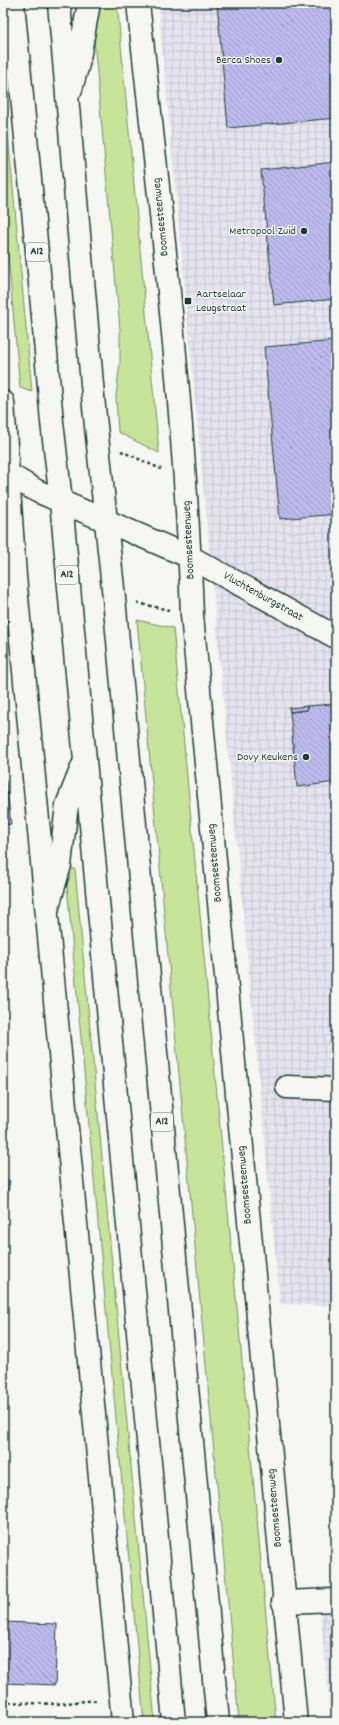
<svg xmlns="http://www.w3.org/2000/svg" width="339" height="1725" font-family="Dekko,sans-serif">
	<defs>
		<pattern id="industrial-grid" width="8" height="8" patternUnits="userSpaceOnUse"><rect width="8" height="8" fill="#e5e4f0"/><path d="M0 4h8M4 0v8" fill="none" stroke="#c4c4ce"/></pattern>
		<pattern id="building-back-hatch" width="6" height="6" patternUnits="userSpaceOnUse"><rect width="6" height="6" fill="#bdbbed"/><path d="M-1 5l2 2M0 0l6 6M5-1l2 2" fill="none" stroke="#9999c1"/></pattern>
	</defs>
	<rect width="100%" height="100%" fill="#f6f6f2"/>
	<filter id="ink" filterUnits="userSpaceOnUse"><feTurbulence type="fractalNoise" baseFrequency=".025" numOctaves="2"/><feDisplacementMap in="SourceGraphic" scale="8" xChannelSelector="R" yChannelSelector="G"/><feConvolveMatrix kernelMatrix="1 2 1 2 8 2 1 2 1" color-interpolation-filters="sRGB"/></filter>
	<g filter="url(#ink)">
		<path fill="url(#industrial-grid)" d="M158,3H336V1306L280,1304Z
			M336,1586V1722H331L318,1587Z"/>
		<path fill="#c8e39a" stroke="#749067" d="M97,3H117L159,453L118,432L116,396L120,362V329L94,40Z
			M3,80L32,392L20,388L3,200Z
			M137,620L173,628L276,1722H239Z
			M68,868L75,869L155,1722H144L67,886Z"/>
		<path fill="url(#building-back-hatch)" stroke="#1f3d34" d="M217,3H336V118L228,128Z
			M336,162V299L274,305L261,170Z
			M336,341V514L280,519L264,347Z
			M333,704L334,723H336V782L297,787L290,712L307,710V706Z
			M307,706V710L290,712L289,708Z
			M3,732L6,735L7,743L3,747V758Z
			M6,781L11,824L3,825V782Z
			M3,1179L10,1181L3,1211Z
			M3,1622L57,1624L55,1685L3,1683Z"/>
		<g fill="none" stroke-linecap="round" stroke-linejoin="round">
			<defs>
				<path id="minor" d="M3,471L37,491L190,557L336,637
					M287,1087L336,1089
					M283,1602L336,1600"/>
				<path id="major" d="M138,3C160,206 185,410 192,615L296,1722
					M3,402L15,576L123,1722"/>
				<path id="highway" d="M13,3L40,283L52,422L61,501L174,1722
					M59,3L94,407L114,598L218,1722
					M71,89L78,64L89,3
					M47,910L60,865L67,805L83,765"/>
			</defs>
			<use href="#minor" stroke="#1f3d34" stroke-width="25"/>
			<use href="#major" stroke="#1f3d34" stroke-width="25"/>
			<use href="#highway" stroke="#1f3d34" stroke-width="25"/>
			<path stroke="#1f3d34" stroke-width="2.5" stroke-dasharray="3 3" stroke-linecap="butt" d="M121,451L161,469
				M137,603L169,610
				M3,1702L56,1704L97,1700"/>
			<use href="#minor" stroke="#f6f6f2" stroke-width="22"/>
			<use href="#major" stroke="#f6f6f2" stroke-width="22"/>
			<use href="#highway" stroke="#f6f6f2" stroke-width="22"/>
		</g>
	</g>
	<g fill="#1f3d34" stroke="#f6f6f2" stroke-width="1.5">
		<circle cx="279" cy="60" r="4"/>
		<circle cx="304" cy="231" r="4"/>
		<rect x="184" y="297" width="8" height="8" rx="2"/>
		<circle cx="306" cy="757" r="4"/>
	</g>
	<g text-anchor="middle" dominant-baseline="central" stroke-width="3" stroke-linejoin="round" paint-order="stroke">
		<g fill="#f6f6f2" stroke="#60746d" stroke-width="1">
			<rect x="26" y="243" width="22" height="18" rx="3"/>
			<rect x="56" y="566" width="22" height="18" rx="3"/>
			<rect x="151" y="1113" width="22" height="18" rx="3"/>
		</g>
		<g font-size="11" font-weight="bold" fill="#1f3d34">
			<text x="37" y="252">A12</text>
			<text x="67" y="575">A12</text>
			<text x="162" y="1122">A12</text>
		</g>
		<g font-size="12" fill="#1f3d34" stroke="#f6f6f2" text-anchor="end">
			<text x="271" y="60">Berca Shoes</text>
			<text x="296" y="231">Metropool Zuid</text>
			<text x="196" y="294" text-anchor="start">Aartselaar<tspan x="196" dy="14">Leugstraat</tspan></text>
			<text x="298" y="757">Dovy Keukens</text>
		</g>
		<g font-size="12" fill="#1f3d34" stroke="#f6f6f2">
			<text transform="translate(161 217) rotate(-96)">Boomsesteenweg</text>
			<text transform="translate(189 540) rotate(-93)">Boomsesteenweg</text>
			<text transform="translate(263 597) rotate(29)">Vluchtenburgstraat</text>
			<text transform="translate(215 863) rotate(-95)">Boomsesteenweg</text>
			<text transform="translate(245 1185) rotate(-95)">Boomsesteenweg</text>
			<text transform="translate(275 1508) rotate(-95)">Boomsesteenweg</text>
		</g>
	</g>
	<rect width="339" height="1725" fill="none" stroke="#f6f6f2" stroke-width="16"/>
	<rect x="8" y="8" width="323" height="1709" fill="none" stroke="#1f3d34" stroke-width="1.5" filter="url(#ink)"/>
</svg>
